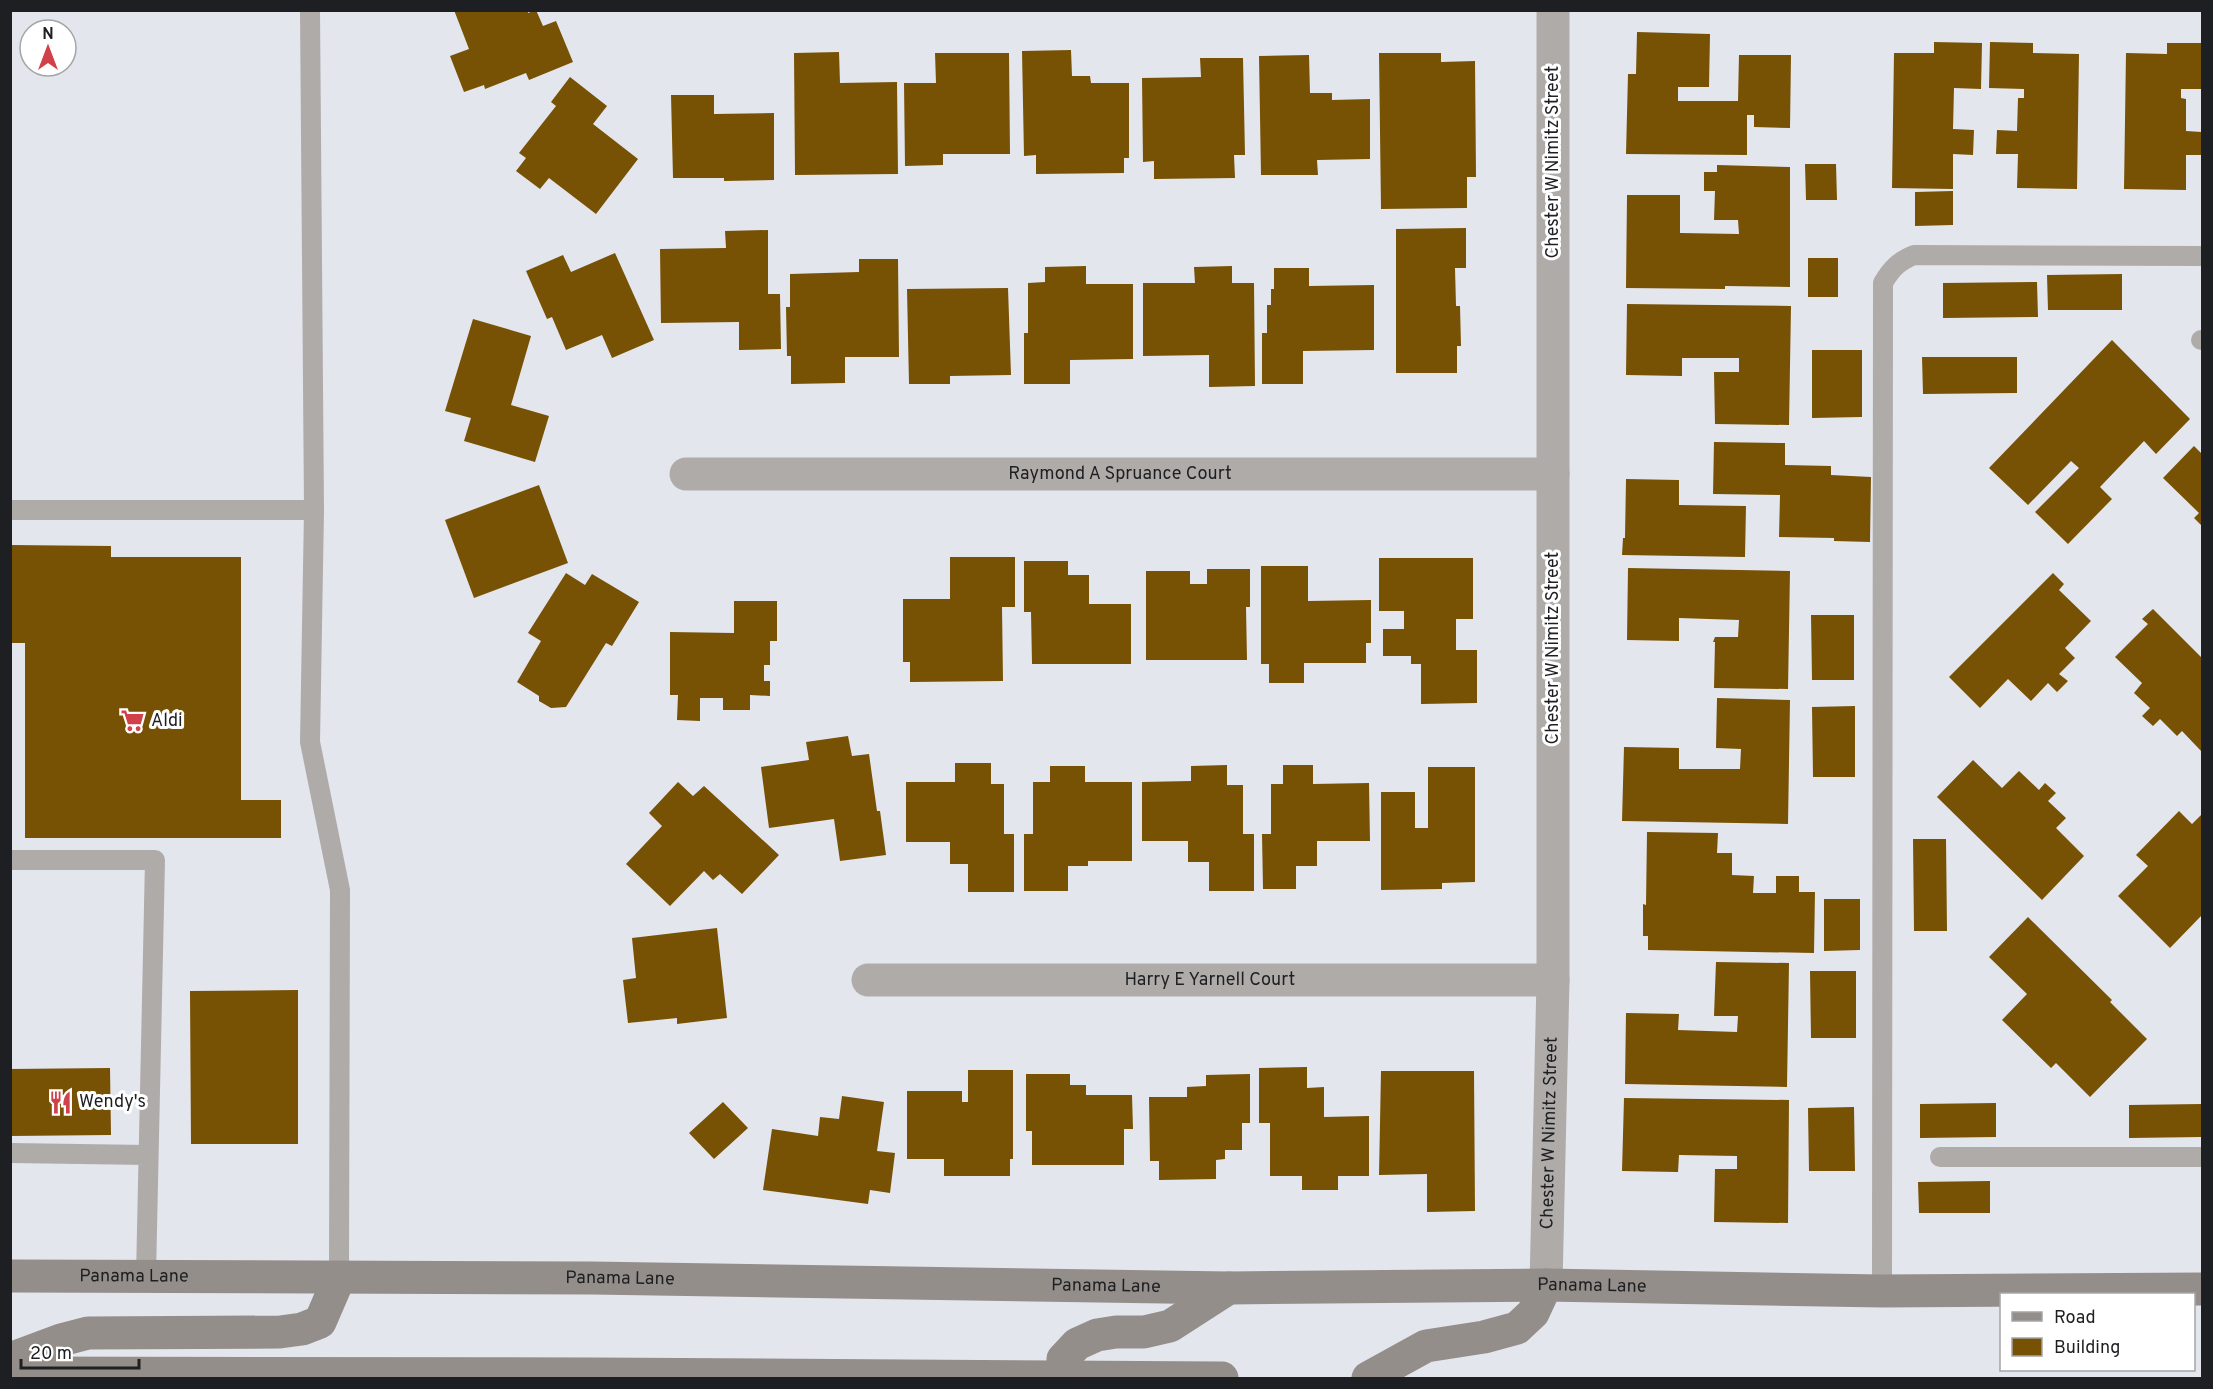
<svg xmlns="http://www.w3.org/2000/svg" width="2213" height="1389" font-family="Overpass,sans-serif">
	<rect width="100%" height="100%" fill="#e4e6ee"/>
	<path fill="#775104" d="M454,10H528V13L536,10L543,26L556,21L573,62L529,80L526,73L485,89L484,85L464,92L450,56L469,49Z
		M1637,32L1710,34L1709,87H1678V101H1738L1739,55H1791L1790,128L1754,127V115H1747V155L1626,154L1628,74H1636Z
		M1934,42L1982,43L1981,89L1954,88L1953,129L1974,130L1973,155L1953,154V189L1892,188L1894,53H1934Z
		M1990,42L2033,43V53L2079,54L2077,189L2017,188L2018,154H1996L1997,130L2017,131L2018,98H2024V89L1989,88Z
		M2167,43H2202V89H2181V98L2186,99V131L2202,132V155H2186V190L2124,189L2126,53L2167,54Z
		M1071,50L1072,76H1090L1091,83H1129V158H1124V173L1036,174V155L1024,156L1022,51Z
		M839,52L840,83L897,82L898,174L795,175L794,53Z
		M935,53H1009L1010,154H943V165L905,166L904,83H936Z
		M1379,53H1441V62L1475,61L1476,177H1467V208L1381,209Z
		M1309,55L1310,93H1332V100L1370,99V159L1317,160L1318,175H1261L1259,56Z
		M1200,58H1243L1245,155H1234L1235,178L1154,179V161L1143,162L1142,78L1201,77Z
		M570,77L607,106L593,124L638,159L596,214L549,178L540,189L516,171L526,158L519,153L556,106L551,102Z
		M671,95H714V114L774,113V180L724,181V178H673Z
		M1805,164H1836L1837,200H1806Z
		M1717,165L1790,167V287L1725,286V289L1626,288L1627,195H1680V233L1739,234L1738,220H1714L1715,191H1704V172H1717Z
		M1953,191V225L1915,226V192Z
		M1466,228V268H1455L1456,306H1460L1461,346H1457V373H1396V229Z
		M768,230V294H780L781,349L739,350V322L661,323L660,249L726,248L725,231Z
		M615,253L654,340L612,358L602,335L566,350L552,317L547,319L526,271L563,255L571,272Z
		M1808,258H1838V297H1808Z
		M859,259H898L899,357H845V383L791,384V356H787L786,307H790V274L859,272Z
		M1086,266V284H1133V359L1070,360V384H1024V333H1028V283L1045,282V267Z
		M1232,266V283H1254L1255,386L1209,387V355L1143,356V283H1195L1194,267Z
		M1274,268H1309V286L1374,285V350L1303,351V384H1262V333H1267V305H1271V289H1274Z
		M2122,274V310H2048L2047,275Z
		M2037,282L2038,317L1943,318V283Z
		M1008,288L1011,375L950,376V384H909L907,289Z
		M1627,304L1791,306L1789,425L1715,424L1714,372H1739V358H1682V376L1626,375Z
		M473,319L531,336L511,405L549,416L535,462L464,441L471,418L445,411Z
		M2112,340L2190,419L2156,454L2144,441L2100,487L2112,499L2068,544L2035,512L2079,468L2071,461L2028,505L1989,468Z
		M1812,350H1862V417L1812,418Z
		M1922,357H2017V393L1923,394Z
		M1714,442L1785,443V465L1831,466V475L1871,477L1870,542L1834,541V538L1779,537L1780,495L1713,494Z
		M2194,446L2202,454V526L2194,518L2199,513L2163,478Z
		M1626,479L1679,480V505L1746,506L1745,557L1622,555L1623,538H1625Z
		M539,485L568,563L474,598L445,520Z
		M11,545L111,546V557H241V800H281V838H25V643H10Z
		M950,557H1015V607H1002L1003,681L910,682V662H903V599H950Z
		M1379,558H1473V619H1456V650H1477V703L1421,704V664H1411V656H1383V629H1404V611H1379Z
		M1024,561H1068V575H1089V604H1131V664H1032L1031,612H1024Z
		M1261,566H1308V601L1371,600V643H1366V663H1304V683H1269V664H1261Z
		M1628,568L1790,571L1788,689L1714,688L1715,642H1713L1715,637H1738L1739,620L1679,618V641L1627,640Z
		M1207,569H1250V607H1246L1247,660H1146V571H1190V584H1207Z
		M566,573L585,585L592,574L639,602L612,646L606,643L566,707L551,708L539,701V696L517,682L541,641L528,633Z
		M2053,573L2064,584L2059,590L2091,621L2065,648L2075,658L2059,674L2068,681L2057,692L2048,683L2031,701L2008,679L1980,708L1949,677Z
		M734,601H777V641H770V665H764V681H770V696L750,695V710H723V698H700V721L677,720L678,695H670V632L734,633Z
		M2153,609L2202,658V752L2182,731L2177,736L2160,719L2153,726L2142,716L2150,708L2134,693L2142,683L2115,657L2148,624L2142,619Z
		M1811,615H1854V680H1812Z
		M1717,698L1790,700L1788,824L1622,821L1624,747L1679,748V769H1740L1741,749L1716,748Z
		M1855,706V777H1813L1812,707Z
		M848,736L852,756L869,754L877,811H880L886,855L840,861L834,819L769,828L761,767L809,760L806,742Z
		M1973,760L2002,788L2019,771L2039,790L2045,783L2056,793L2048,801L2066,818L2056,828L2084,856L2042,900L1937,797Z
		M955,763H991V784H1004V834H1014V892H968V864H950V842H906V782H955Z
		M1227,765V785H1243V834H1254V891H1209V862H1188V841H1142V782L1191,781V766Z
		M1283,765H1313V784L1369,783L1370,841H1317V866H1296V889H1263L1262,834H1271V784H1283Z
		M1050,766H1085V782H1132V861H1088V866H1068V891H1024V834H1033V782H1050Z
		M1428,767H1475V882L1442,883V889L1381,890V792H1415V828H1428Z
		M678,782L693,796L704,786L779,855L742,894L720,874L713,880L704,871L670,906L626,864L662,826L649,813Z
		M2179,811L2192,824L2202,814V915L2170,948L2118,896L2148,866L2136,855Z
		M1647,832L1718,833L1717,853H1732V875L1754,876L1753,893H1776V876H1799V892H1815L1814,953L1648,950V936H1643V904L1646,905Z
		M1913,839H1946L1947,931H1914Z
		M1824,899H1860V950L1824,951Z
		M2028,917L2112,1000L2110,1002L2147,1039L2090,1097L2056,1063L2051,1068L2002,1020L2027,994L1989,957Z
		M717,928L727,1018L677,1024V1018L628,1023L623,980L636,978L632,938Z
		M1716,962L1789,963L1787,1087L1625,1084L1626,1013L1679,1014L1678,1030L1737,1032L1738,1016H1714Z
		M1810,971H1856V1038H1811Z
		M298,990V1144H191L190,991Z
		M1307,1067V1088L1324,1087V1117L1369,1116V1176H1338V1190H1302V1176H1270V1123H1259V1068Z
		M110,1068L111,1135L10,1136V1069Z
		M968,1070H1013V1159H1010V1176H944V1159H907V1091H962V1102H968Z
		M1381,1071H1474L1475,1211L1427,1212V1174L1379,1175Z
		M1026,1074H1070V1085H1086V1095H1132L1133,1129H1124V1165H1032V1131H1026Z
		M1250,1074V1123H1242V1150H1225V1159L1216,1160V1179L1159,1180V1161H1150L1149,1097H1187V1087L1206,1086V1075Z
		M842,1096L884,1102L877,1151L895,1153L890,1193L870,1190L868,1204L763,1190L772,1129L818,1136L820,1117L839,1119Z
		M1624,1098L1789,1100L1788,1223L1714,1222L1715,1169H1737V1156L1679,1155L1678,1172L1622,1171Z
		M723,1102L748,1128L714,1159L689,1133Z
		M1996,1103V1137L1920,1138V1104Z
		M2202,1104V1137L2129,1138V1105Z
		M1854,1107L1855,1171H1809L1808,1108Z
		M1990,1181V1213H1919L1918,1182Z"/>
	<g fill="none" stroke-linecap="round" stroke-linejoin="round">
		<path stroke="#afaba9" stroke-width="20" d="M310,10L314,510L310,742L340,890L339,1278
			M2201,340H2202
			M10,510H314
			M10,860H155L146,1276
			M10,1153L148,1155
			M1940,1157H2202
			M1882,1291L1883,283C1891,269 1899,261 1914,255L2202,256"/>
		<g stroke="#afaba9" stroke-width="33">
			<path id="s1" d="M686,474H1553"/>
			<path id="s2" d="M868,980H1553"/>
			<path id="s3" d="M1546,1285L1553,980V10"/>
		</g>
		<g stroke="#948e8b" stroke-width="33">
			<path id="s4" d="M10,1276L592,1278L1229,1288L1546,1285L1882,1291L2202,1289"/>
			<path d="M10,1359L61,1340L88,1333L280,1332L302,1329L320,1322L339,1278"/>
			<path d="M10,1373L597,1374L1222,1378"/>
			<path d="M1062,1378L1063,1359L1077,1344L1097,1335L1116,1332H1144L1170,1326L1229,1288"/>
			<path d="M1368,1378L1426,1346L1484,1337L1517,1328L1533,1313L1546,1285"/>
		</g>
	</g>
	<defs>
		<symbol id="supermarket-bare" viewBox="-9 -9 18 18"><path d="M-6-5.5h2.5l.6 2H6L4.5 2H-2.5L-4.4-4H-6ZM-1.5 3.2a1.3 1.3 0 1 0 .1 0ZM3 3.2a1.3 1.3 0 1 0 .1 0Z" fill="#d14149" stroke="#fff" stroke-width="2.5" paint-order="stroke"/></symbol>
		<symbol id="restaurant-bare" viewBox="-9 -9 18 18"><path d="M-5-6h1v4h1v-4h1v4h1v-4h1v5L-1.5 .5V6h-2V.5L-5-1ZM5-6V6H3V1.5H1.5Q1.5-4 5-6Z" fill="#d14149" stroke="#fff" stroke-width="2.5" paint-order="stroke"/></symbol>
	</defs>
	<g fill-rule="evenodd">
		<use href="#supermarket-bare" x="116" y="704" width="33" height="33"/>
		<use href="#restaurant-bare" x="44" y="1086" width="33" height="33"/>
	</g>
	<g text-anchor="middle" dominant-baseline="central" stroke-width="6" stroke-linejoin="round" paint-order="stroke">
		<g font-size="18" fill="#1e1f22" stroke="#fff">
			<text transform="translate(1553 162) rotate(-90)">Chester W Nimitz Street</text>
			<text stroke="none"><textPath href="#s1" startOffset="434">Raymond A Spruance Court</textPath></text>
			<text transform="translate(1553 648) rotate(-90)">Chester W Nimitz Street</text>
			<text stroke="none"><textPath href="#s2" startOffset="342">Harry E Yarnell Court</textPath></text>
			<text stroke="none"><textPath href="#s3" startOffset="152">Chester W Nimitz Street</textPath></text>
			<text stroke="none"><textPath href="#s4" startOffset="124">Panama Lane</textPath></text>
			<text stroke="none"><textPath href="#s4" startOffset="610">Panama Lane</textPath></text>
			<text stroke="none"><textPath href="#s4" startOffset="1096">Panama Lane</textPath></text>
			<text stroke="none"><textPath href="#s4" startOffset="1582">Panama Lane</textPath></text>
		</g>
		<g font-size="18" fill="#1e1f22" stroke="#fff" text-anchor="start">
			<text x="151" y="721">Aldi</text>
			<text x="79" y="1102">Wendy's</text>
		</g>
	</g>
	<rect width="2213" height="1389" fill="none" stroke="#1e1f22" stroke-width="24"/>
	<rect x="2000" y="1293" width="195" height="78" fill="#ffffff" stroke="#a5a5a7" stroke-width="1.5"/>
	<rect x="2012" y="1312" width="30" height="9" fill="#948e8b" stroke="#a5a5a7" stroke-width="1.5"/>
	<text x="2054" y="1323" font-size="18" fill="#1e1f22">Road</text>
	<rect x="2012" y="1338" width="30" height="18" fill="#775104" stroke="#a5a5a7" stroke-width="1.5"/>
	<text x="2054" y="1353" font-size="18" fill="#1e1f22">Building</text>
	<g transform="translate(48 48)"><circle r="28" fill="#ffffff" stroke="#a5a5a7" stroke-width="1.5"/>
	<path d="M0-4.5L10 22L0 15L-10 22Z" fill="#d14149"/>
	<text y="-9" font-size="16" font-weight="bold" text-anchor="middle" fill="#1e1f22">N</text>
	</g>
	<path d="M21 1359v9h118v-9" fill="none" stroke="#1e1f22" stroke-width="3"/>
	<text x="30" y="1359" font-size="18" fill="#1e1f22" stroke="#ffffff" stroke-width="4.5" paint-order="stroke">20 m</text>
</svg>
